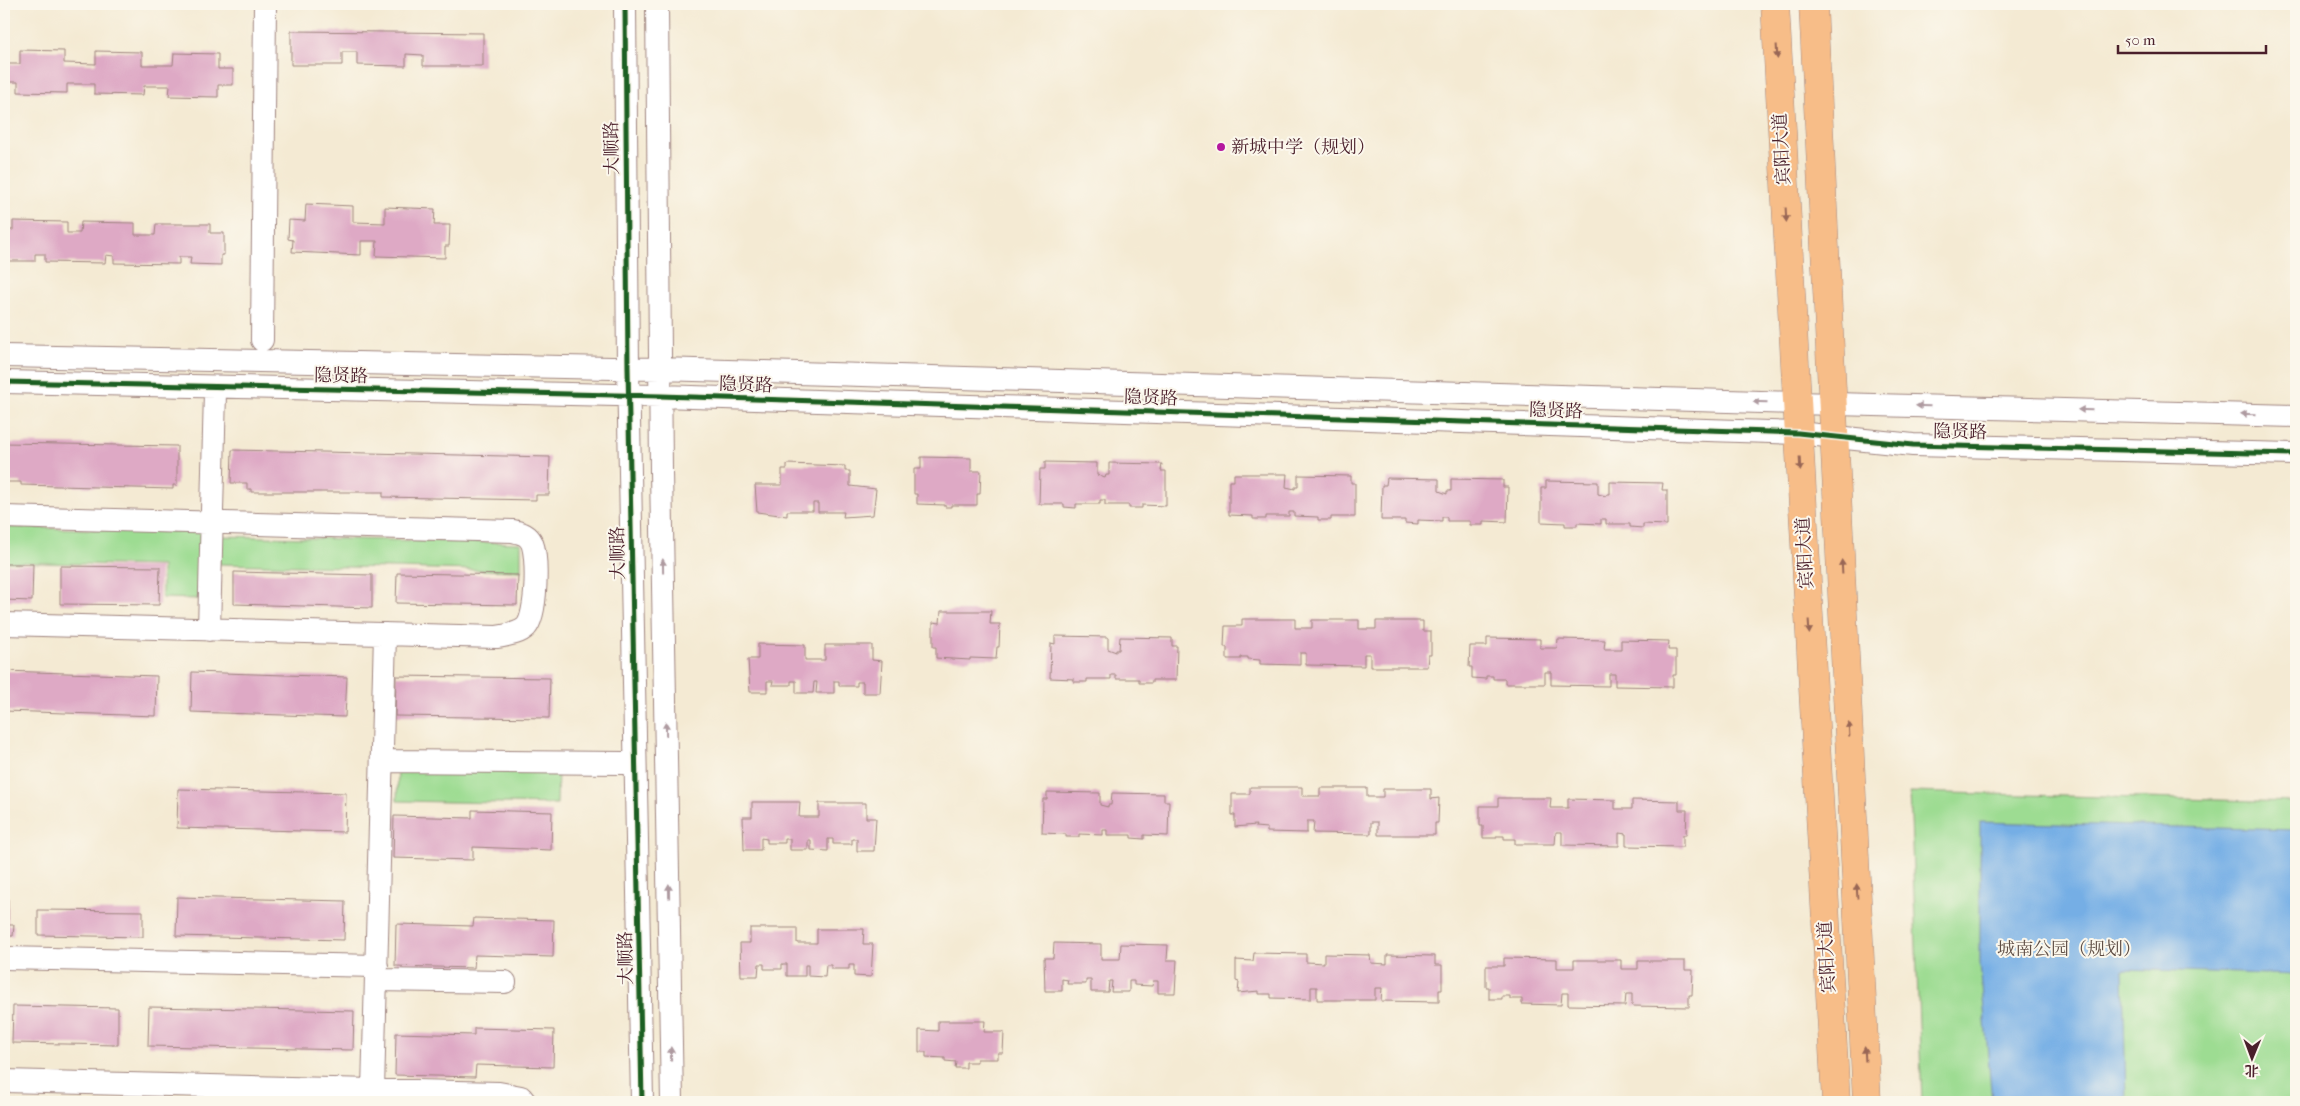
<svg xmlns="http://www.w3.org/2000/svg" width="2300" height="1106" font-family="'IM FELL French Canon','Noto Serif SC',serif">
	<rect width="100%" height="100%" fill="#fbf7ec"/>
	<filter id="ink" filterUnits="userSpaceOnUse"><feTurbulence type="fractalNoise" baseFrequency=".02" numOctaves="2"/><feDisplacementMap in="SourceGraphic" scale="10" xChannelSelector="R" yChannelSelector="G"/><feConvolveMatrix kernelMatrix="1 2 1 2 8 2 1 2 1" color-interpolation-filters="sRGB"/></filter>
	<filter id="wash" filterUnits="userSpaceOnUse"><feTurbulence type="fractalNoise" baseFrequency=".0096" numOctaves="4" result="noise"/><feDisplacementMap in="SourceGraphic" scale="20" xChannelSelector="R" yChannelSelector="G"/><feGaussianBlur stdDeviation="1.12" result="paint"/><feColorMatrix in="noise" values="0 0 0 0 0 0 0 0 0 0 0 0 0 0 0 0 0 1.4 0 .05"/><feComposite in="paint" operator="in"/></filter>
	<g filter="url(#wash)">
		<rect width="100%" height="100%" fill="#f4ead3"/>
		<path fill="#9ddc92" stroke="#747e5e" d="M4,527L202,532L200,599L162,598V566L4,562Z
			M220,536L521,543V571L219,564Z
			M398,767L558,770L557,804L397,801Z
			M1910,792L2296,802V1102H1922Z"/>
		<path fill="#75aee5" stroke="#606688" d="M1980,822L2296,830V975L2123,969L2126,1102H1992L1980,964Z"/>
		<g id="blocks">
			<path fill="#dea9c5" d="M291,31L483,33V66H423V55L406,54V66L357,65V52H342V65H291Z
				M20,50L64,51V63L96,64V51L142,52V65H173L174,53L218,54V69H233V85H218V97L169,96L170,86H144L143,95L94,94V84H67V93L18,92V82H4V64H20Z
				M306,204L353,206V222L385,223V207L435,209L434,225H450L449,246H445V258L376,256L377,241H361V255L292,252L293,240L288,239L289,220L305,221Z
				M13,221L67,222V233H80L81,222L135,223V235H155L156,224H210V233H224V255H221V265L190,264L191,257H179V264L114,263V256L106,255L105,263L45,262V254H35V261H4V230H13Z
				M4,443L177,446V485H173V489L21,485V482H4Z
				M232,450L550,457L549,495H536V500L383,497V492H251V489H247V483H231Z
				M921,457L971,458V471H981L980,494H977V505H951V507H945V505L917,504V494H914V469H921Z
				M1045,462L1097,463V475L1105,478L1106,475H1109V463L1162,464L1161,471H1166V506L1142,505V508H1129V505H1105V500H1100V504H1076V508L1064,507V504H1039L1040,469H1045Z
				M787,464L845,466V471H850V486L876,489L873,515L843,517L844,512H818V503H813V511H787V516L757,512L755,485H782V469H787Z
				M1234,474H1287L1286,487L1295,489V487H1298V475L1351,476V483H1355V517H1331V520H1318V517L1294,516V512H1289V516H1266V519H1253V516L1229,515V481H1234Z
				M1387,478L1439,479V491L1447,494V491H1451V479L1503,480V487H1508L1507,522L1483,521V525H1470V521H1447V517H1442V521L1418,520V524L1405,523V520H1381L1382,485H1386Z
				M1546,481L1598,482V494L1606,496L1607,494H1610V482L1663,483L1662,490H1667V525L1643,524V528L1630,527V524H1606V519H1601V524L1577,523V526H1565V523L1541,522V488H1546Z
				M4,564H33L32,601L4,600Z
				M60,566L160,567L159,605L60,604Z
				M234,572L372,575V608L234,604Z
				M397,573L518,575L517,605L396,603Z
				M941,611H991L990,624H1000L999,647H997L996,659L970,658V660L936,658V647H933V622L940,623Z
				M1242,619H1295V628H1312V620H1359V629H1376V621H1423V631H1431V655H1428L1427,667H1370V654H1364V666L1306,665V653H1300V665L1260,664V660L1248,659V657H1241V659H1227V647H1224L1225,626H1242Z
				M1055,636L1108,637V649L1116,652V650H1119L1120,637L1172,638V646H1177L1176,680H1152V683H1139V679H1116V675H1111V679H1087V682H1074V679L1050,678L1051,643L1055,644Z
				M1487,638L1540,639V648H1557L1558,639L1605,640L1604,649H1621V640L1669,641L1668,650H1676V675H1673V687L1615,686V674H1609V686L1551,685V672H1545V684H1505V679H1493V676H1486V679L1472,678V667H1469L1470,646H1487Z
				M758,644L805,645V660H825V645H872V660L882,661L880,693H863V682H857V686H839V681H834V693H816L817,682H814L813,693H796V681H791V685H772L773,681H767V692H750L748,659H758Z
				M4,671L157,676L156,716L4,711Z
				M192,672L347,677L345,717L191,712Z
				M396,676L550,678L549,718L395,716Z
				M1250,787H1302V796H1320V788H1367V797H1383V789H1431V799L1439,798L1438,823H1435V835H1378V822H1371V834L1313,833L1314,821H1307V833L1267,832V828L1255,827L1256,825L1235,827V815H1232V794H1250Z
				M178,789L346,793L345,832L177,828Z
				M1047,792L1100,793V805L1108,807V805H1111L1112,793L1164,794V801H1169L1168,836L1144,835V839L1131,838V835H1107V830H1103V835L1079,834V837H1066V834L1042,833L1043,799H1047Z
				M1498,798H1551L1550,808H1568V799L1615,800V809H1632V800L1679,801V810H1687L1686,835H1683V847L1626,846V834L1619,833V846L1562,845V832H1556L1555,844H1515V839H1504V836H1496V838H1483V826H1480V806H1498Z
				M752,802H800L799,817H819V803H866V818H876L874,851H857V839H852V844H833V839H828V851L811,850V840H808V850H790V839H785V843H767V839L761,838V850H744L743,817H752Z
				M472,810L552,812L551,850L473,847V860L393,858L394,816L472,818Z
				M4,895H8V925H14L13,936H4Z
				M177,897L345,901L344,940L176,936Z
				M38,910L143,911V937L38,935Z
				M474,918L554,920L553,957L475,955L474,968L395,966L396,924L473,926Z
				M750,928H797V943H817V929H864L863,944H873L871,977L854,976V965H849V969H831V965H826L825,977L808,976V965H805V976H787V964H782V969H764V964H759L758,976H741L740,943H750Z
				M1054,943L1101,944V959H1120L1121,944L1168,945L1167,960H1177L1175,993H1158V981H1153L1152,986L1134,985V981H1129V992H1111L1112,981H1109L1108,992H1091V980H1086V984H1067L1068,980L1062,979V991H1045L1044,958H1053Z
				M1254,953L1306,954V962L1324,963V954L1370,955L1371,963L1387,964V955L1435,956V965H1442V990H1439V1002L1381,1001L1382,988H1375V1000H1317V987H1311V999L1271,998V994H1259V991L1238,993L1239,982L1236,981V960L1253,961Z
				M1504,958L1557,959V968H1574V960H1621V969H1638V961H1685V970H1693L1692,995H1689V1007L1632,1006V994H1626L1625,1006L1568,1005V993H1562L1561,1005L1522,1004V999H1510V996H1502V999H1489V987H1486V966H1504Z
				M13,1006L118,1008V1045L12,1043Z
				M149,1007L354,1011L353,1050L148,1046Z
				M938,1021H985L984,1032H1004L1003,1053H998V1059H977V1062H966V1068H955L956,1062L945,1061V1058L926,1057V1052H919V1030L938,1031Z
				M474,1028L554,1030L553,1067L476,1065L475,1077L395,1075L396,1033L474,1035Z
				M1036,1099L1088,1100V1102H1036Z
				M1100,1100L1128,1101V1102H1100Z"/>
		</g>
	</g>
	<g filter="url(#ink)">
		<use href="#blocks" fill-opacity="0" stroke="#9f847f" stroke-width="1"/>
		<g fill="none" stroke-linecap="round" stroke-linejoin="round">
			<defs>
				<path id="minor" d="M625,4L628,368L642,1102
					M657,4L661,471L672,1102
					M262,340L265,4
					M4,356L661,369L1796,403L2296,416
					M4,382L661,396L1798,433L1913,445L2296,454
					M4,517L513,531C521,533 528,534 532,543C538,558 537,615 526,627C519,634 507,635 497,637L4,624
					M209,630L215,392
					M382,761L624,763
					M4,958L377,966
					M376,980L505,982
					M4,1081L499,1093L521,1097L525,1102
					M373,1090L385,634"/>
				<path id="highway" d="M1775,4L1836,1102
					M1813,4L1867,1102"/>
			</defs>
			<use href="#minor" stroke="#9f847f" stroke-width="24"/>
			<use href="#highway" stroke="#9f847f" stroke-width="29"/>
			<use href="#minor" stroke="#fff" stroke-width="22"/>
			<use href="#highway" stroke="#f7bd88" stroke-width="28"/>
			<defs>
				<path id="cycleway" d="M625,4L628,368L642,1102
					M4,382L661,396L1798,433L1913,445L2296,454"/>
			</defs>
			<use href="#cycleway" stroke="#fbf7ec" stroke-width="8"/>
			<use href="#cycleway" stroke="#1b5e20" stroke-width="5"/>
		</g>
		<defs><path id="oneway-solid" d="M-6-.8H1V-3.2L6.5 0L1 3.2V.8H-6Z" transform="scale(1.25)"/></defs>
		<g fill="#986655">
			<use href="#oneway-solid" transform="translate(1777 52) rotate(87)"/>
			<use href="#oneway-solid" transform="translate(1786 215) rotate(87)"/>
			<use href="#oneway-solid" transform="translate(1800 464) rotate(87)"/>
			<use href="#oneway-solid" transform="translate(1842 567) rotate(-93)"/>
			<use href="#oneway-solid" transform="translate(1809 627) rotate(87)"/>
			<use href="#oneway-solid" transform="translate(1849 729) rotate(-93)"/>
			<use href="#oneway-solid" transform="translate(1857 891) rotate(-93)"/>
			<use href="#oneway-solid" transform="translate(1865 1054) rotate(-93)"/>
		</g>
		<g fill="#ae9aa0">
			<use href="#oneway-solid" transform="translate(1760 402) rotate(-178)"/>
			<use href="#oneway-solid" transform="translate(1923 406) rotate(-179)"/>
			<use href="#oneway-solid" transform="translate(2085 410) rotate(-179)"/>
			<use href="#oneway-solid" transform="translate(2248 414) rotate(-179)"/>
			<use href="#oneway-solid" transform="translate(663 566) rotate(-91)"/>
			<use href="#oneway-solid" transform="translate(666 729) rotate(-91)"/>
			<use href="#oneway-solid" transform="translate(669 891) rotate(-91)"/>
			<use href="#oneway-solid" transform="translate(671 1054) rotate(-91)"/>
		</g>
	</g>
	<circle fill="#b5179e" stroke="#fbf7ec" stroke-width="2" cx="1221" cy="147" r="5"/>
	<g text-anchor="middle" dominant-baseline="central" stroke-width="4" stroke-linejoin="round" paint-order="stroke">
		<g font-size="18" fill="#4a1f2b" stroke="#fbf7ec" text-anchor="start">
			<text x="1231" y="147">新城中学（规划）</text>
		</g>
		<g font-size="18" fill="#4a1f2b" stroke="#fbf7ec">
			<text transform="translate(612 148) rotate(-91)">大顺路</text>
			<text transform="translate(1782 149) rotate(-93)">宾阳大道</text>
			<text transform="translate(341 376) rotate(1)">隐贤路</text>
			<text transform="translate(746 385) rotate(2)">隐贤路</text>
			<text transform="translate(1151 398) rotate(2)">隐贤路</text>
			<text transform="translate(1556 411) rotate(2)">隐贤路</text>
			<text transform="translate(1960 432) rotate(1)">隐贤路</text>
			<text transform="translate(618 553) rotate(-91)">大顺路</text>
			<text transform="translate(1805 553) rotate(-93)">宾阳大道</text>
			<text transform="translate(1827 957) rotate(-93)">宾阳大道</text>
			<text transform="translate(626 958) rotate(-91)">大顺路</text>
		</g>
		<g font-size="18" fill="#5f4e45" stroke="#fbf7ec">
			<text x="2069" y="949">城南公园（规划）</text>
		</g>
	</g>
	<rect width="2300" height="1106" fill="none" stroke="#fbf7ec" stroke-width="20"/>
	<g transform="translate(2252 1058) rotate(181)" stroke="#fbf7ec" stroke-width="4" paint-order="stroke">
	<path d="M0-4L9 19L0 12L-9 19Z" fill="#4a1f2b"/>
	<text y="-8" font-size="14" font-weight="bold" text-anchor="middle" fill="#4a1f2b">北</text>
	</g>
	<path d="M2118 45v8h148v-8" fill="none" stroke="#4a1f2b" stroke-width="2.5"/>
	<text x="2125" y="45" font-size="15" fill="#4a1f2b" stroke="#fbf7ec" stroke-width="4" paint-order="stroke">50 m</text>
</svg>
